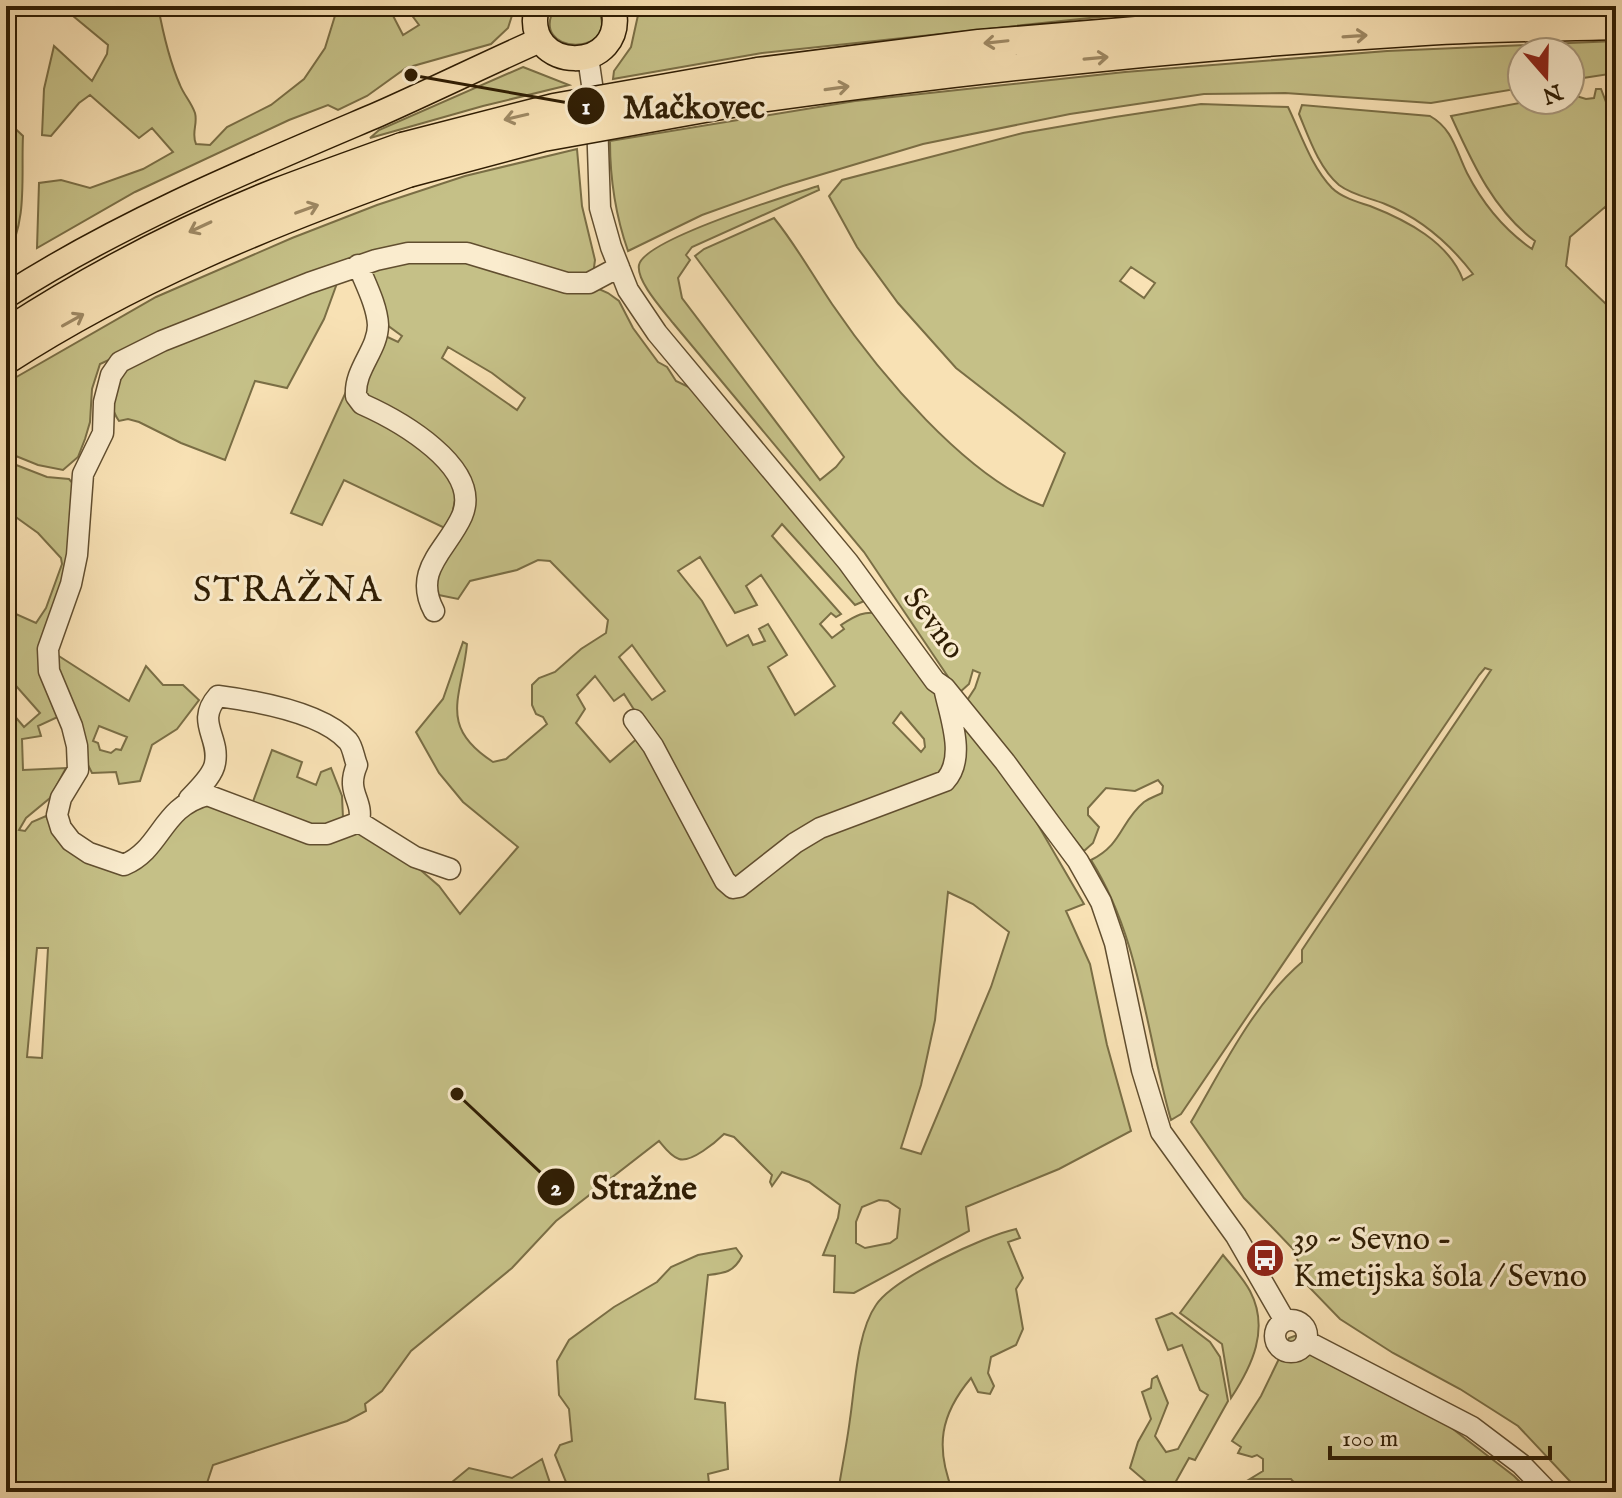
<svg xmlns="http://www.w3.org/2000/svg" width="1622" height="1498" font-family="'IM FELL English',serif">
	<rect width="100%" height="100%" fill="#f8e1b4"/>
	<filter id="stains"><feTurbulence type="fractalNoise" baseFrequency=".0025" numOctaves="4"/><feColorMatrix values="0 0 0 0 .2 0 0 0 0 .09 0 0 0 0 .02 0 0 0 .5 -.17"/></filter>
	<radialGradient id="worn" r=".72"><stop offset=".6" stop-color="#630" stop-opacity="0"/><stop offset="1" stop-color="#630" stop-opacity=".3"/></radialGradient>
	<path fill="#c5c087" stroke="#7a6e45" stroke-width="2" fill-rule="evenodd" d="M61,6H158C163,33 169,60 180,85C184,95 191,102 195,113C198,124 191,133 196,144L210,145L227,127L271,105L304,79L325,48L338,6H388L403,35L419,25L405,6H515L508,28L491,44L406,68L367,96L338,110L328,105L289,120L135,192L37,248L39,183L61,180L90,188L143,169L173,152L152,128L139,138L90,95L79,103L51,136L42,135L44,89L54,46L92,81L107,54L108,45Z
		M556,6H596C627,58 524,57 556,6Z
		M640,6H1241L1099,17L762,53L613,79L614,71L631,47Z
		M1616,41V73L1570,80V52H1522V88L1431,103L1285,93L1204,94L1070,114L923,144L783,186L702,215L628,251C615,214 610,180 610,141L855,101L1125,72L1387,51Z
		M523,67L569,85L483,106L370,138L379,130Z
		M1596,89H1601L1611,115L1616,117V1492H1580L1518,1426L1460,1389L1393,1353L1340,1319L1308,1286L1293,1249L1244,1198L1191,1122C1223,1067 1253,1004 1302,962V950L1320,923L1491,670L1485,668L1479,675L1181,1114L1171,1120C1146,1033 1140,938 1091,860C1123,844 1120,822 1144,802C1150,798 1156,796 1162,793L1163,786L1158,780L1135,791L1106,788L1088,808V815L1099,827L1093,843L1084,851L966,702L975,688L980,673L973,670L969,684L959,693L864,552L673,323C663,310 636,281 639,265C644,239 790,195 818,186L819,190L692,247L686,255L690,260L678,278L682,298L820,480L836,467L844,457L695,256L704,249L774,218C796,245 813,276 832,304C879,373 965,476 1043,506L1065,453L956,368L898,303L857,247L829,196L842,180L1023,133L1115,117L1201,104L1288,107C1301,134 1311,166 1332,188C1341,197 1357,202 1370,206C1406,220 1449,242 1463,280L1473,274C1450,244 1420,218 1385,204C1370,198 1352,195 1339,185C1319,168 1309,138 1299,114L1302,105L1430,116C1453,129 1456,151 1467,173C1483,204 1503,229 1532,249L1535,241C1493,210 1472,162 1451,116L1535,100H1570V94L1586,99L1594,98ZM1605,207L1614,224L1611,262L1612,294L1608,306L1566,266L1570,237ZM1131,267L1155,283L1144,298L1120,281Z
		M6,120L23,136C21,175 28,223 6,257Z
		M577,149L582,206L595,260L593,275L574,278L459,245L204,316L100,364L92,389L90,422L85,439L78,457L63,470L38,465L6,452V383L156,297L292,238L377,205L465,176Z
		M427,259H467L578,291L599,289L608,293L619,301L633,328L658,362L667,367L676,381L699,392L871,598L855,605L782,524L772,536L841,614L836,617L831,613L820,624L832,638L844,629L841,625C855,616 864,610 881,614C908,660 945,689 951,745C953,759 951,770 939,778L849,811L799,835L742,881L736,883L730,879L652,738L624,694L614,701L595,676L577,695L585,709L576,723L610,762L640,736L727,890L732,895C745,893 791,846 810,836C834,824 859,814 884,805C904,797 938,793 952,777C966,761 956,736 953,717L957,714L1027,806L1084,904L1066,911L1090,964L1107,1045L1131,1131L1059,1169L966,1207L969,1231L854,1293L834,1292L835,1256L823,1255L838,1218L840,1205L809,1182L782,1172L772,1186L770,1182L772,1175L734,1137L724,1134C716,1142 691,1163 679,1159C671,1157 664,1147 659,1141L556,1221L512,1268L411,1351L382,1391L365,1404L366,1411L347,1421L213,1465L204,1492H6V1299L11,1300L14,1293L6,1287V1155L8,1130L6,1129V706L24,727L40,713L10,679H6V607L9,611L36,623L46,608L62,564L61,558L38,533L6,510V461L47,477L69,479L75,486L78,495L69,564L46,626L40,659L42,672L62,715L38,726L41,736L22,739L23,770L66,768L50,798L26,818L19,830L25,831L32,822L46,816C58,840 72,856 98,866C162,892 153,805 203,801L308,837L320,839L350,830L361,831L409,860L439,886L460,914L518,847L463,802L439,773L416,732L443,699L463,642L467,644C462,697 437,726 493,762L506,759L547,724L543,717L536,714L532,705V685L539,678L555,672L581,649L606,633L608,620L550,561L538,560L517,570L470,581L458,599L434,594C421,567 455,542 464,518C467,508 466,498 465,487C459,439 357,411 359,385C361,368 374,349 379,333L398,342L402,336L383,322L367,281L372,269L401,261ZM448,347L492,373L525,398L517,410L442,358ZM700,557L735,613L757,605L746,586L761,575L835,686L795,715L768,667L787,655L768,624L759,629L765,641L753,645L748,635L727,646L702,601L678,571ZM632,645L665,691L652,700L619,657ZM901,712L924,739L925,747L921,752L893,723ZM948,892L973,904L1009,932L991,987L921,1154L901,1148L921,1085L935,1020ZM37,948H48L42,1058L27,1057ZM879,1200L888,1201L900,1209L897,1238L890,1243L865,1248L856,1243V1222L862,1207Z
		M333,283L336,286L324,319L287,388L255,381L225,460L181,443L139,422L128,419L119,421C108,406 113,393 116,376L136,360Z
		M349,385L427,448L457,490L449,530L344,480L322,525L291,513Z
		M51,651L129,701L146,666L163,685H183L199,700L177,729L152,745L140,781L119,784L116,772L92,773L84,757ZM99,726L127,737L121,750L116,749L111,753L100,750L98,743L93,741Z
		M272,750L302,762L297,777L316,785L321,772L331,768L342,796L343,818C313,838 281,818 251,807Z
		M1016,1229L1020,1238L1008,1242L1023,1278L1016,1289L1023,1329L1016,1345L991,1357L988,1373L994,1386L990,1394L978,1392L971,1378C940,1415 935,1447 953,1492H838C842,1467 847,1443 850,1419C855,1386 857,1332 876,1305C894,1278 984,1236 1016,1229Z
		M736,1248L742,1256C734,1272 725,1273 708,1275L695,1399L725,1403L728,1469L708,1474L710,1492H570L555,1455L560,1445L572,1441L569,1409L559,1395L557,1361L569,1340L614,1307L657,1282L671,1267L698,1255Z
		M1223,1255C1232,1266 1243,1278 1250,1291C1270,1329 1252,1366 1231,1398L1222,1344L1180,1313Z
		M1172,1313L1210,1342L1220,1357L1228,1401L1195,1460L1189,1458L1170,1492H1158L1130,1468L1138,1442L1151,1419L1142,1392L1151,1388L1152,1379L1157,1376L1168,1403L1155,1436L1166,1452L1178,1449L1208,1395L1200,1390L1182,1345L1168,1350L1156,1319Z
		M1297,1335L1449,1426L1514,1476L1530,1492H1302L1291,1479H1250L1263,1471V1459L1257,1455L1252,1457L1238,1453L1241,1447L1232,1441L1261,1396L1289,1338Z
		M542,1459L553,1492H440L469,1468L512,1478Z"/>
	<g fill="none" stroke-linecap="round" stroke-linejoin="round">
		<defs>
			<path id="minor" d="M588,57L597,119L600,208L611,247L628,290L657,333L848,562L935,681L945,688L1005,762L1049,822L1078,861L1101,902L1115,943L1142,1070L1161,1132L1236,1236L1285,1321
				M358,265C365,283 377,305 378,325C378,350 354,369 356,396L362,404C398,420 483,467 462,516C447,550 412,570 434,611
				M634,720L653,746L725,881L733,888L739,887L795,843L820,828L945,781C966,759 951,719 945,692
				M189,799C198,789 213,776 215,763C220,736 195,722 218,696C256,701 322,712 348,741C353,747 354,758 357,765C345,793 364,799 359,822L327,834H310L207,795C161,807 162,849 124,865L89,853L71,841L61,828L57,815L61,798L78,770L77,746L72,726L49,671L48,649L71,584L77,555L83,474L103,433L104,402L111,375L120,362L162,341L309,283L376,260L408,253H467L567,283H589L619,267
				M359,822L415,857L450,869
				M1275 1336a16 16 0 1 1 32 0a16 16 0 1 1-32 0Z
				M1306,1341L1472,1427L1521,1464L1548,1492"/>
			<path id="major" d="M537,6C519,75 630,76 613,6
				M6,296C123,221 252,168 379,114C433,90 486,64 540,40"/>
			<path id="highway" d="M758,72L979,44L1436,6
				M760,98C976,68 1193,45 1410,32C1479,27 1548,27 1616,25
				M6,333C91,278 182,230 276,193C318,177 360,162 402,147
				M6,360C131,279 268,223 408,173"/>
		</defs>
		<use href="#minor" stroke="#614e2f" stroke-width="23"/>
		<use href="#major" stroke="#2f1d03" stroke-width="27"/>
		<use href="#highway" stroke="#2f1d03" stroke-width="31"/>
		<use href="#minor" stroke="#faecce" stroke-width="20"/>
		<use href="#major" stroke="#f8e1b4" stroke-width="24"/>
		<use href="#highway" stroke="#f8e1b4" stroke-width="28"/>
		<defs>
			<path id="highway-bridge" d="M402,147L554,108L758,72
				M408,173L543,137L760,98"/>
		</defs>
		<use href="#highway-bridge" stroke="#2f1d03" stroke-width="31" stroke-linecap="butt"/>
		<use href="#highway-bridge" stroke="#f8e1b4" stroke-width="28"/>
	</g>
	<defs><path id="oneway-shaft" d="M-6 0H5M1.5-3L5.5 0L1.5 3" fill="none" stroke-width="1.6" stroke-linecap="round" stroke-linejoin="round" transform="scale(2)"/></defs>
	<g stroke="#9e8964">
		<use href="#oneway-shaft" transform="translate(1355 36) rotate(-4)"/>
		<use href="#oneway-shaft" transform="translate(996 42) rotate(174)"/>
		<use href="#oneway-shaft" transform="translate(1096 58) rotate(-5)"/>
		<use href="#oneway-shaft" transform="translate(837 88) rotate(-8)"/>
		<use href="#oneway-shaft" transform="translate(516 117) rotate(167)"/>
		<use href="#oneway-shaft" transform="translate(307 209) rotate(-20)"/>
		<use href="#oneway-shaft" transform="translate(200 227) rotate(155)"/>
		<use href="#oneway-shaft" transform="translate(73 320) rotate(-29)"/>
	</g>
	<defs>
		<symbol id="bus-disc" viewBox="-11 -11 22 22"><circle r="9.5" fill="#8f2418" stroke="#faecce"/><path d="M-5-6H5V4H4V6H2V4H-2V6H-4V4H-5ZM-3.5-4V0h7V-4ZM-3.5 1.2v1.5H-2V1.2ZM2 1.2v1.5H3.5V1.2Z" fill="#fff"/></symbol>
	</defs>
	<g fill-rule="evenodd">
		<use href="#bus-disc" x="1243" y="1236" width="44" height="44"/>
	</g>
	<g text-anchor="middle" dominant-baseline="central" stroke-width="6" stroke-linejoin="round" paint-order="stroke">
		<g font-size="32" fill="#2f1d03" stroke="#faecce">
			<text transform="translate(933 624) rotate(53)">Sevno</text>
		</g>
		<g font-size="32" fill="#2f1d03" stroke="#faecce" text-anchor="start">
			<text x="1293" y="1240">39 ~ Sevno -<tspan x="1293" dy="37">Kmetijska šola / Sevno</tspan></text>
		</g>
		<g font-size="36" letter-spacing="2" fill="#2f1d03" stroke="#faecce">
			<text x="288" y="591">STRAŽNA</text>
		</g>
	</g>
	<path fill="none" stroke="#2f1d03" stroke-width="3" d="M411 75L586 106M457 1094L556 1187"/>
	<g fill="#2f1d03" stroke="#faecce" stroke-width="3">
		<circle cx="411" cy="75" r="8"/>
		<circle cx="457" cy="1094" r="8"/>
		<circle cx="586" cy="106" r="20"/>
		<circle cx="556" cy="1187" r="20"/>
	</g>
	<g font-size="24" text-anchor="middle" font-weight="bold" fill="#fff">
		<text x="586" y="114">1</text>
		<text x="556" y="1195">2</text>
	</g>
	<g font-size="34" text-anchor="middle" font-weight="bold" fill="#2f1d03" stroke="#faecce" stroke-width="6" stroke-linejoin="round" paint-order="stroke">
		<text x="694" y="118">Mačkovec</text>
		<text x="644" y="1199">Stražne</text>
	</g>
	<rect width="1622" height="1498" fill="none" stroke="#f8e1b4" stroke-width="32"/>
	<rect x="8" y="8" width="1606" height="1482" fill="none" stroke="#2f1d03" stroke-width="4"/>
	<rect x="16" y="16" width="1590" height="1466" fill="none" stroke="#2f1d03" stroke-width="2"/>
	<g transform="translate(1546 76) rotate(160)"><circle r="38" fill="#faecce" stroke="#a9997d" stroke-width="2"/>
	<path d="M0-6L14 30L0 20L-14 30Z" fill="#8f2418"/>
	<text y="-12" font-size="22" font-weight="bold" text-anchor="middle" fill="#2f1d03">N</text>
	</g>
	<path d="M1330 1446v12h220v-12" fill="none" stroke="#2f1d03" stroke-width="4"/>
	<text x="1342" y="1446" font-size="24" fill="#2f1d03" stroke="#faecce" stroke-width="6" paint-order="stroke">100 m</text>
	<rect width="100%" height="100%" filter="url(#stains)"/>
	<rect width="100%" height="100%" fill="url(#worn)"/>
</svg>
